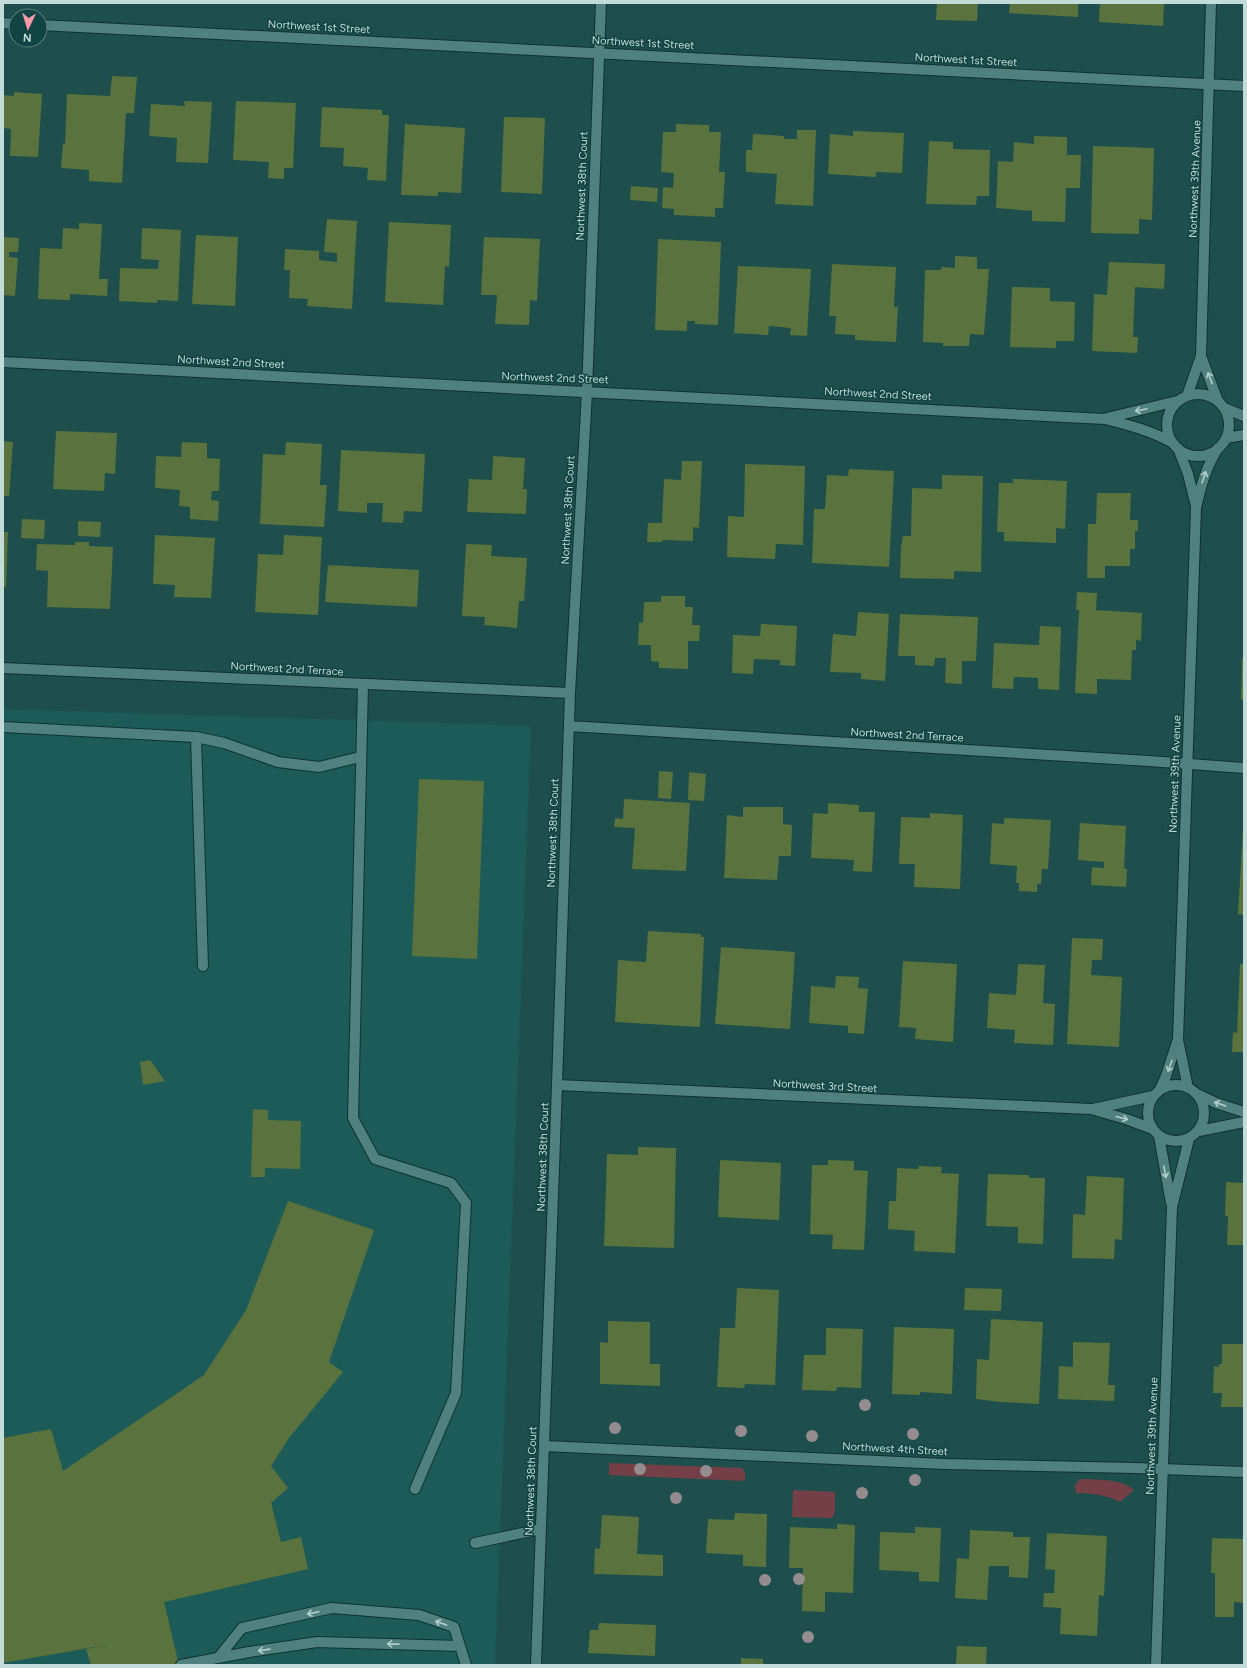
<svg xmlns="http://www.w3.org/2000/svg" width="1247" height="1668" font-family="Figtree,sans-serif">
	<rect width="100%" height="100%" fill="#1e4f4c"/>
	<path fill="#1c5b57" d="M3,709L531,726L495,1665H3Z"/>
	<path fill="#753f48" d="M609,1463L742,1468L745,1473V1481L609,1475Z
		M1080,1479C1097,1480 1120,1478 1134,1490L1120,1502C1106,1495 1092,1493 1076,1493L1075,1485Z
		M793,1490L835,1492V1512L832,1518L792,1517Z"/>
	<path fill="#59723e" d="M937,3H978L977,21L936,20Z
		M1010,3H1078V17L1009,13Z
		M1100,3H1164L1163,26L1099,22Z
		M112,76L137,77L134,113H126L122,183L89,181V170L61,168L63,143L65,144L67,94L110,96Z
		M14,92L42,94L38,157L10,156L11,129L3,128V95L14,96Z
		M184,101L212,102L208,163L176,162L177,138L149,136L151,104L185,106Z
		M236,101L296,103L293,168H284V179L268,178L269,162L233,160Z
		M322,107L382,110V115H389L386,181L367,180L368,168L343,166L344,148L320,147Z
		M504,117L545,118L542,194L501,192Z
		M405,124L465,128L461,193L438,192V196L401,195Z
		M676,124L709,125V132H721L719,172H725L723,208H715V217L674,215V209L662,208L663,187L673,188L674,173L661,172L663,132H676Z
		M797,130H816L813,206L775,204L777,174L746,172V150H752L753,134L784,136V139H797Z
		M853,131L904,133L902,173L876,172V177L828,174L830,134L853,136Z
		M1034,136L1067,137V155H1081L1080,188H1066L1065,222L1032,221V211L996,208L998,161L1013,162L1014,142L1034,144Z
		M929,141L953,142V149L990,150L989,196H977L976,205L926,204Z
		M1093,146L1154,148L1152,220L1139,219V234L1091,233Z
		M631,186L658,188L657,202L630,200Z
		M327,219L357,221L352,309L307,306L308,299L289,298L290,270H284L285,249L319,251V260L337,262V253L324,252Z
		M389,222L451,225L449,267L445,266L443,305L385,302Z
		M79,223L102,224L99,279H108L107,296L70,294V300L38,299L40,248L62,249L63,228L79,229Z
		M142,228L181,230L178,301L157,300V303L119,301L120,268L158,269L159,260L141,259Z
		M196,235L238,237L235,306L192,304Z
		M3,237L19,238L18,252H9V257L18,258L15,296L3,295Z
		M484,237L540,239L537,301L530,300L529,325L495,324L497,295H481Z
		M658,239L721,242L718,325L695,324V321H687V331L655,330Z
		M955,256L977,257V269H989L984,335L970,334L969,346H943V343L923,342L925,270H941V267L955,268Z
		M1109,262L1165,264L1164,289L1135,287L1133,337H1138L1137,353L1092,351L1094,294L1107,295Z
		M832,264L896,267L894,307H898L896,342L855,340V335L835,334L836,316H829Z
		M738,266L811,269L807,336L790,335L791,328L769,326L768,335L734,333Z
		M1012,287L1050,288V301L1075,302L1074,341H1056V348L1010,347Z
		M56,431L117,433L115,474L105,473L104,491L53,489Z
		M3,441L13,442L9,496H3Z
		M182,442L207,443V458L220,459L219,491H212L211,500L219,501L218,521L190,519V507L179,506L180,490L155,488L156,456L181,457Z
		M286,442L322,444L320,485H327L324,527L260,524L263,454L285,455Z
		M341,450L425,454L422,512L404,511L403,523L382,522L383,503H367V513L338,511Z
		M493,456L525,458L523,489H527L526,514L467,512L469,479L492,480Z
		M682,461H702L699,528L693,527V541L663,540L662,542H647L648,523H662L664,479L681,480Z
		M745,464L805,466L803,545L776,544L775,559L727,557L728,516L744,517Z
		M849,469L894,471L889,567L812,563L814,509H825L827,475L848,476Z
		M942,475L983,476L981,572L954,571V579L900,578L901,547L903,536H911L912,488L942,489Z
		M1013,479L1067,481L1065,529L1056,528V543L1004,541V532H997L999,483H1013Z
		M1097,493H1131L1130,520H1138V531H1135V549H1130V566H1105V578H1087L1088,524H1096Z
		M22,519L45,520L44,539L21,538Z
		M78,521L101,522L100,537L78,536Z
		M3,532H8L6,587H3Z
		M155,535L215,538L211,598L174,597L175,585L153,584Z
		M284,535L322,537L318,615L255,612L258,554L283,555Z
		M75,542H89V546L113,547L110,609L47,607L48,571L36,570L37,544L75,545Z
		M466,544L492,545L491,556L527,558L524,601H519L517,628L484,625L485,617L462,616Z
		M328,565L419,570L417,607L325,602Z
		M1077,592L1097,593L1096,610L1142,613L1141,641L1136,640V650H1132L1131,680L1097,679V694L1075,693L1079,610H1076Z
		M661,596H685V607H693L692,625H700L699,641H688V669L659,668V662L651,661V645H638L639,622L643,623L644,602H661Z
		M858,612L889,614L885,681L861,679V673L830,672L833,634L856,636Z
		M900,614L978,617L976,661H962V684L945,683L946,658H935L934,666L915,665V656H898Z
		M761,624L797,626L795,666L780,665V660L754,659L753,674L732,673L733,635L760,636Z
		M1040,626L1061,627L1059,690L1038,689V678L1014,677L1013,689L992,688L994,643L1039,645Z
		M1242,659H1244V700L1241,699Z
		M659,771L673,772L671,799L658,798Z
		M689,772L706,774L704,801L688,800Z
		M419,779L484,781L477,959L412,956Z
		M624,799L690,803L686,871L632,869L635,828L614,827L615,818L623,819Z
		M828,803L859,805V812H875L872,872L853,871L854,860L811,858L813,813L828,814Z
		M743,807H783V824L792,825L791,856H779L777,880L724,878L727,815L743,817Z
		M930,813L963,815L960,889L914,887L915,864H899L901,817L930,818Z
		M1004,818L1051,820L1048,869H1042L1041,884H1037V892L1019,891V883H1016L1017,866L990,864L992,823L1004,824Z
		M1080,823L1126,826L1124,868L1127,869L1126,887L1091,885L1092,867L1104,868V862L1078,860Z
		M1243,829H1244V915L1238,914Z
		M648,931L701,934V937H704L700,1027L615,1022L618,960L646,962Z
		M1072,938L1103,939L1102,960H1092L1091,975L1122,977L1119,1047L1067,1044Z
		M721,947L795,952L790,1029L715,1024Z
		M903,961L957,964L953,1042L915,1039L916,1028L899,1027Z
		M1018,964L1045,965L1043,1003L1055,1004L1053,1045L1014,1043L1015,1030L987,1028L989,993L1016,995Z
		M1240,964H1244V1052H1232L1233,1032L1237,1033Z
		M836,976L859,977L858,988L868,989L864,1034L848,1033V1026L809,1023L811,986L835,988Z
		M150,1060L165,1081L143,1085L140,1062Z
		M253,1109L268,1110V1120L301,1121L300,1169L265,1168V1177H251Z
		M638,1147L676,1148L674,1248L604,1246L607,1154L638,1155Z
		M720,1160L781,1163L779,1220L718,1217Z
		M828,1160L854,1161V1170L868,1171L864,1250L832,1249L833,1235L810,1234L812,1165H828Z
		M919,1166L942,1167L941,1173L959,1174L955,1253L914,1251L915,1231L888,1229L889,1201H896L897,1168L918,1169Z
		M988,1174L1029,1175V1178H1045L1043,1244L1018,1243V1227L986,1226Z
		M1087,1176L1124,1178L1122,1240L1115,1239L1114,1259L1072,1258L1073,1214L1085,1215Z
		M1226,1182L1244,1183V1245H1227L1228,1216H1225Z
		M288,1201L374,1230L329,1362L343,1372L289,1438L271,1466L288,1488L271,1503L281,1542L301,1537L308,1569L164,1602L179,1665H91L86,1649L112,1644L3,1663V1438L51,1429L63,1471L204,1375L246,1310Z
		M737,1288L779,1290L775,1385L745,1384L744,1388L717,1387L720,1328H735Z
		M965,1288L1002,1289L1001,1311L964,1310Z
		M991,1319L1043,1322L1039,1404L1000,1402L976,1399L977,1359L989,1360Z
		M608,1321L650,1322V1364H660V1386L600,1384V1342L608,1343Z
		M894,1327L954,1329L952,1394L920,1392V1395L892,1394Z
		M826,1328L863,1329L861,1388L837,1387L836,1391L802,1390L804,1355H826Z
		M1073,1342L1110,1343L1108,1385H1115L1114,1401L1058,1399L1059,1366L1073,1367Z
		M1222,1344H1244V1407H1221L1222,1393H1213L1214,1366L1219,1367V1364H1222Z
		M735,1513L767,1514L766,1567L743,1566V1555L706,1553L708,1519L734,1520Z
		M602,1515L639,1517L637,1554L663,1555V1576L594,1574L595,1548L600,1549Z
		M837,1524L855,1525L853,1593L825,1592V1612L802,1611L803,1568H789L790,1527L837,1529Z
		M915,1527L941,1528L939,1582L919,1581V1572L879,1570L880,1532L915,1533Z
		M970,1530L1013,1532V1537H1030L1028,1578L1009,1577V1566H989L987,1600L955,1598L957,1558L969,1559Z
		M1047,1533L1107,1536L1104,1596L1099,1595L1097,1636L1060,1634L1061,1608L1043,1607L1044,1593H1054L1055,1570L1045,1569Z
		M1212,1538L1244,1539V1603L1234,1602V1617H1215V1573H1211Z
		M599,1623L656,1625L655,1656L588,1653L590,1630H598Z
		M957,1646L987,1647L986,1665H956Z
		M741,1658L763,1659V1665H741Z"/>
	<g fill="none" stroke-linecap="round" stroke-linejoin="round">
		<defs>
			<path id="service" d="M363,684L353,1118L375,1159L451,1183L466,1203L456,1393L415,1489
				M3,727L196,737L224,743L278,762L319,767L360,757
				M196,737L203,966
				M475,1543L541,1529
				M218,1658L242,1628L332,1608L419,1615L454,1627L466,1665
				M181,1665L249,1652L317,1642L460,1646"/>
			<path id="minor" d="M3,23L16,24
				M40,25L1244,86
				M1201,356L1218,401
				M3,362L1105,419C1129,425 1152,431 1173,443
				M1167 425a31 31 0 1 1 62 0a31 31 0 1 1-62 0Z
				M1187,396L1201,356L1211,3
				M1224,408L1244,416
				M1107,418L1177,401
				M1226,438L1244,435
				M1178,448L1188,474L1196,506
				M3,668L570,693
				M569,726L1149,761L1244,768
				M1148 1113a28 28 0 1 1 56 0a28 28 0 1 1-56 0Z
				M557,1085L1091,1109L1126,1119L1153,1129
				M1188,1088L1178,1040L1196,508C1201,486 1206,467 1218,448
				M1159,1091L1166,1076L1177,1042
				M1197,1094L1216,1103L1244,1112
				M1093,1109L1153,1096
				M1199,1131L1244,1122
				M1159,1136L1171,1203
				M544,1446L945,1464L1135,1468L1244,1472
				M536,1665L557,1085L570,693L587,392L601,3
				M1156,1665L1172,1207L1189,1139"/>
		</defs>
		<use href="#service" stroke="#0d3331" stroke-width="12"/>
		<use href="#minor" stroke="#0d3331" stroke-width="12"/>
		<use href="#service" stroke="#50817e" stroke-width="10"/>
		<use href="#minor" stroke="#50817e" stroke-width="10"/>
	</g>
	<g fill="#958c8f">
		<circle cx="865" cy="1405" r="6"/>
		<circle cx="615" cy="1428" r="6"/>
		<circle cx="741" cy="1431" r="6"/>
		<circle cx="913" cy="1434" r="6"/>
		<circle cx="812" cy="1436" r="6"/>
		<circle cx="640" cy="1469" r="6"/>
		<circle cx="706" cy="1471" r="6"/>
		<circle cx="915" cy="1480" r="6"/>
		<circle cx="862" cy="1493" r="6"/>
		<circle cx="676" cy="1498" r="6"/>
		<circle cx="799" cy="1579" r="6"/>
		<circle cx="765" cy="1580" r="6"/>
		<circle cx="808" cy="1637" r="6"/>
	</g>
	<defs><path id="oneway-shaft" d="M-6 0H5M1.5-3L5.5 0L1.5 3" fill="none" stroke-width="1.6" stroke-linecap="round" stroke-linejoin="round"/></defs>
	<g stroke="#b2cecb">
		<use href="#oneway-shaft" transform="translate(1210 378) rotate(-111)"/>
		<use href="#oneway-shaft" transform="translate(1141 410) rotate(168)"/>
		<use href="#oneway-shaft" transform="translate(1204 477) rotate(-72)"/>
		<use href="#oneway-shaft" transform="translate(1170 1066) rotate(109)"/>
		<use href="#oneway-shaft" transform="translate(1220 1104) rotate(-161)"/>
		<use href="#oneway-shaft" transform="translate(1122 1118) rotate(15)"/>
		<use href="#oneway-shaft" transform="translate(1165 1172) rotate(80)"/>
		<use href="#oneway-shaft" transform="translate(313 1613) rotate(168)"/>
		<use href="#oneway-shaft" transform="translate(441 1623) rotate(-161)"/>
		<use href="#oneway-shaft" transform="translate(393 1644) rotate(-179)"/>
		<use href="#oneway-shaft" transform="translate(264 1650) rotate(172)"/>
	</g>
	<g text-anchor="middle" dominant-baseline="central" stroke-width="3" stroke-linejoin="round" paint-order="stroke">
		<g font-size="11" fill="#c3dcd9" stroke="#114442">
			<text transform="translate(319 27) rotate(3)">Northwest 1st Street</text>
			<text transform="translate(643 43) rotate(3)">Northwest 1st Street</text>
			<text transform="translate(966 60) rotate(3)">Northwest 1st Street</text>
			<text transform="translate(1195 179) rotate(-88)">Northwest 39th Avenue</text>
			<text transform="translate(582 186) rotate(-88)">Northwest 38th Court</text>
			<text transform="translate(231 362) rotate(3)">Northwest 2nd Street</text>
			<text transform="translate(555 378) rotate(2)">Northwest 2nd Street</text>
			<text transform="translate(878 394) rotate(3)">Northwest 2nd Street</text>
			<text transform="translate(568 510) rotate(-87)">Northwest 38th Court</text>
			<text transform="translate(287 669) rotate(3)">Northwest 2nd Terrace</text>
			<text transform="translate(907 735) rotate(3)">Northwest 2nd Terrace</text>
			<text transform="translate(1175 774) rotate(-88)">Northwest 39th Avenue</text>
			<text transform="translate(553 833) rotate(-88)">Northwest 38th Court</text>
			<text transform="translate(825 1086) rotate(3)">Northwest 3rd Street</text>
			<text transform="translate(543 1157) rotate(-88)">Northwest 38th Court</text>
			<text transform="translate(1152 1436) rotate(-88)">Northwest 39th Avenue</text>
			<text transform="translate(895 1449) rotate(3)">Northwest 4th Street</text>
			<text transform="translate(531 1481) rotate(-88)">Northwest 38th Court</text>
		</g>
	</g>
	<rect width="1247" height="1668" fill="none" stroke="#c3dcd9" stroke-width="8"/>
	<g transform="translate(28 28) rotate(184)"><circle r="19" fill="#114442" stroke="#58817e"/>
	<path d="M0-3L7 15L0 10L-7 15Z" fill="#f39aa8"/>
	<text y="-6" font-size="11" font-weight="bold" text-anchor="middle" fill="#c3dcd9">N</text>
	</g>
</svg>
